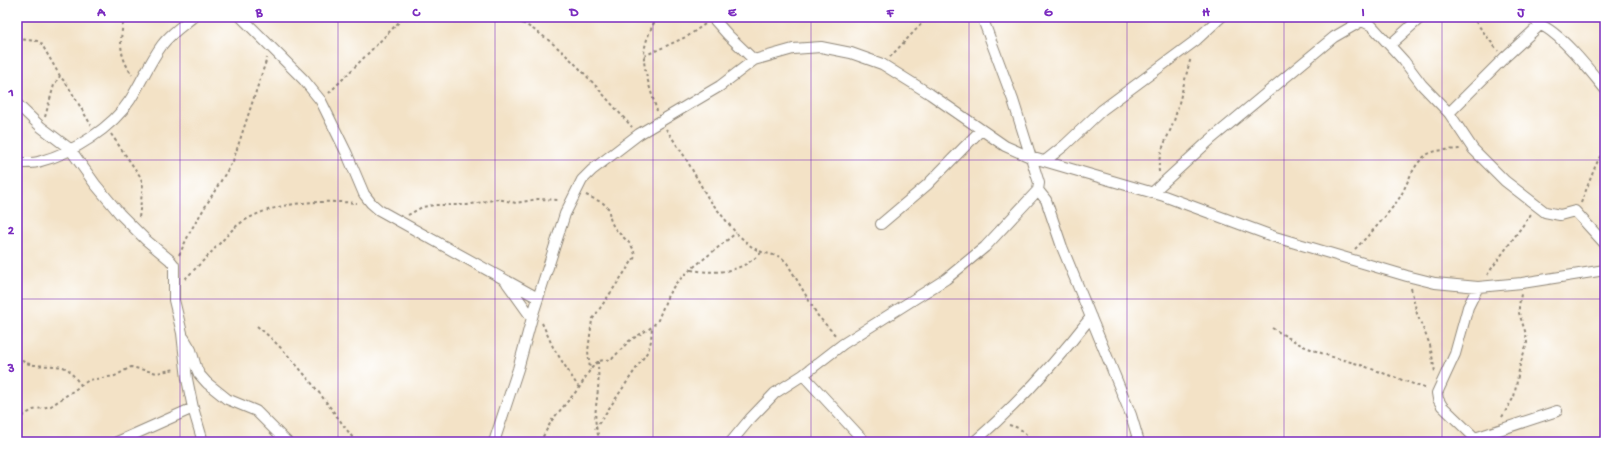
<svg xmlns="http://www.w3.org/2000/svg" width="1622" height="459" font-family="'Gochi Hand',sans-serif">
	<rect width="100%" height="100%" fill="#fff"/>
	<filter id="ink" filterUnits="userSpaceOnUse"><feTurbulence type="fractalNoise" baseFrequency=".025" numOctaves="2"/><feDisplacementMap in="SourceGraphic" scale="8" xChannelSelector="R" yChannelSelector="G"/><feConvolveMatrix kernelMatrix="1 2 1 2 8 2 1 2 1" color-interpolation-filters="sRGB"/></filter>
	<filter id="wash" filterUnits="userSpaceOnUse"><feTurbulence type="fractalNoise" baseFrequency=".012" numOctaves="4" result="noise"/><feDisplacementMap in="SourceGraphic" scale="16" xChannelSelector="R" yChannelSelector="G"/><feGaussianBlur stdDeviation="0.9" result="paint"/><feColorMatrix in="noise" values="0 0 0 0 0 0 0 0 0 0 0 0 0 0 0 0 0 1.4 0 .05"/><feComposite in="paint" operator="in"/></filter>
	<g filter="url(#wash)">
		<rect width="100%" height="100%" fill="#f3e2c6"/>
	</g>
	<g filter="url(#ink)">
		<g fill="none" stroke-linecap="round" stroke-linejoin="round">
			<defs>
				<path id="minor" d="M241,17L304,80L321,101L347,154L364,194L371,203L379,210L538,298
					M712,17L728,35L754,60
					M1531,17L1540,25
					M1390,45L1421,17
					M17,104L41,127L70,149L95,184L120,214L146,240L170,260L174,265V300L182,333L187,379L193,408L203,442
					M1449,113L1504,58L1540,25C1559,31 1592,73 1605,89
					M1045,161L1065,145L1102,110L1195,41L1221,17
					M17,163C25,163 34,164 41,161C72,153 112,128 130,100C141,83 149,63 162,45C170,34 182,26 193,17
					M1038,190L1046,200L1062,247L1131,415L1139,442
					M1152,193L1210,140L1334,37L1360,22H1364L1372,26L1404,61L1422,85L1449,113L1473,149L1505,181L1545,212L1560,215L1575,211L1605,244
					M881,224L927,185L981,130
					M507,283L532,318
					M1478,287L1468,307L1455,354L1437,393L1438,399L1442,406L1475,438L1557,411
					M184,338L191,350L196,367L199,374L207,383L227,399L256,411L287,442
					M803,375L865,442
					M117,442L193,408
					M494,442L518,369L533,314L565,214L582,180L592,170L639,134L720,86L754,60L793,49L821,47L851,53L882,64L930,94L1005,146L1030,157L1164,196L1275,237L1407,276L1435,283L1478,287L1522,283L1605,270
					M731,442L750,419L775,393L803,375L843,344L946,279L985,247L1038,190L1039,183L1013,100L982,17
					M974,442C1017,405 1056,362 1091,317"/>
			</defs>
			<use href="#minor" stroke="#8f8678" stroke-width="12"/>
			<path stroke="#8f8678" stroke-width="2" stroke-dasharray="3 3" stroke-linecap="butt" d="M124,17C120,42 118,53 132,75
				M493,17C504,19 516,19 526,25C567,48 601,93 632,127
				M657,17C651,28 644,43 644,56C643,69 653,98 657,111
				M1472,17L1498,51
				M17,39L38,41L41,43L60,76L68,86L91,125
				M644,56L688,36L705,24
				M890,57L928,17
				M329,93L404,17
				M45,117L54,85L60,76
				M666,129L685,157L708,198L736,233L753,248L762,252L781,257L787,263L818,316L837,337
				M111,134L140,176L143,184L139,218
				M1159,172C1157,153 1168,138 1174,121C1180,100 1185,79 1191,57
				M586,195L603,203L609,209C609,237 634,236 635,257L592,320L588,351L590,370
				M1581,203L1595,167L1605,146
				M408,215L422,207L435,205H467L498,199L516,203L538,199L560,200
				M1355,249C1370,234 1385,218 1398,200C1407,187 1411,167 1425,156C1434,149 1449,150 1460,149
				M179,255L191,230L233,161L267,58
				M691,270C718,274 740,273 762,252
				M1487,275L1531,214
				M185,279C197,267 208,256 219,244C224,239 229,233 234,228C267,201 317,200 357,203
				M1411,288L1417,314L1430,345L1435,372
				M542,323L553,347L579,388
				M257,326C297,359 325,401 356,442
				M1272,328L1303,346L1329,356L1358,364L1427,389
				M17,357C29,369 48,364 63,367L68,369L81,385
				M598,361C598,370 599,380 598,389C596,410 592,422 601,442
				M1502,417L1514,397L1520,365L1527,343L1526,334L1519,313V306L1521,294
				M17,419L33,410L51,406L89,380L115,376L131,367L157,373L175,369
				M1009,425C1020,428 1026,431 1030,442
				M595,429L648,351L651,341L652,327
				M540,442L552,420L579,388L590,370L598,361L612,359L629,341L652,327L658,320L668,295L676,283L690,270L736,233"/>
			<use href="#minor" stroke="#fff" stroke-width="10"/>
		</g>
	</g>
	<path fill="none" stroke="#7b2cbf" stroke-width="1" stroke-opacity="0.55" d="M180,17V442M338,17V442M495,17V442M653,17V442M811,17V442M969,17V442M1127,17V442M1284,17V442M1442,17V442M17,160H1605M17,299H1605"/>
	<rect width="1622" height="459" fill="none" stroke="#fff" stroke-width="44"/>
	<rect x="22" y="22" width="1578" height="415" fill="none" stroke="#7b2cbf" stroke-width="1.5"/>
	<g font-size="13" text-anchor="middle" font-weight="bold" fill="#7b2cbf">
		<text x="101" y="16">A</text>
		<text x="259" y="16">B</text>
		<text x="416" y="16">C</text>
		<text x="574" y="16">D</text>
		<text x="732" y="16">E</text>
		<text x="890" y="16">F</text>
		<text x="1048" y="16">G</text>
		<text x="1206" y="16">H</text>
		<text x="1363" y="16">I</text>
		<text x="1521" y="16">J</text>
		<text x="11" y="96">1</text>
		<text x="11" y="234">2</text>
		<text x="11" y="372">3</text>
	</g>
</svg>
